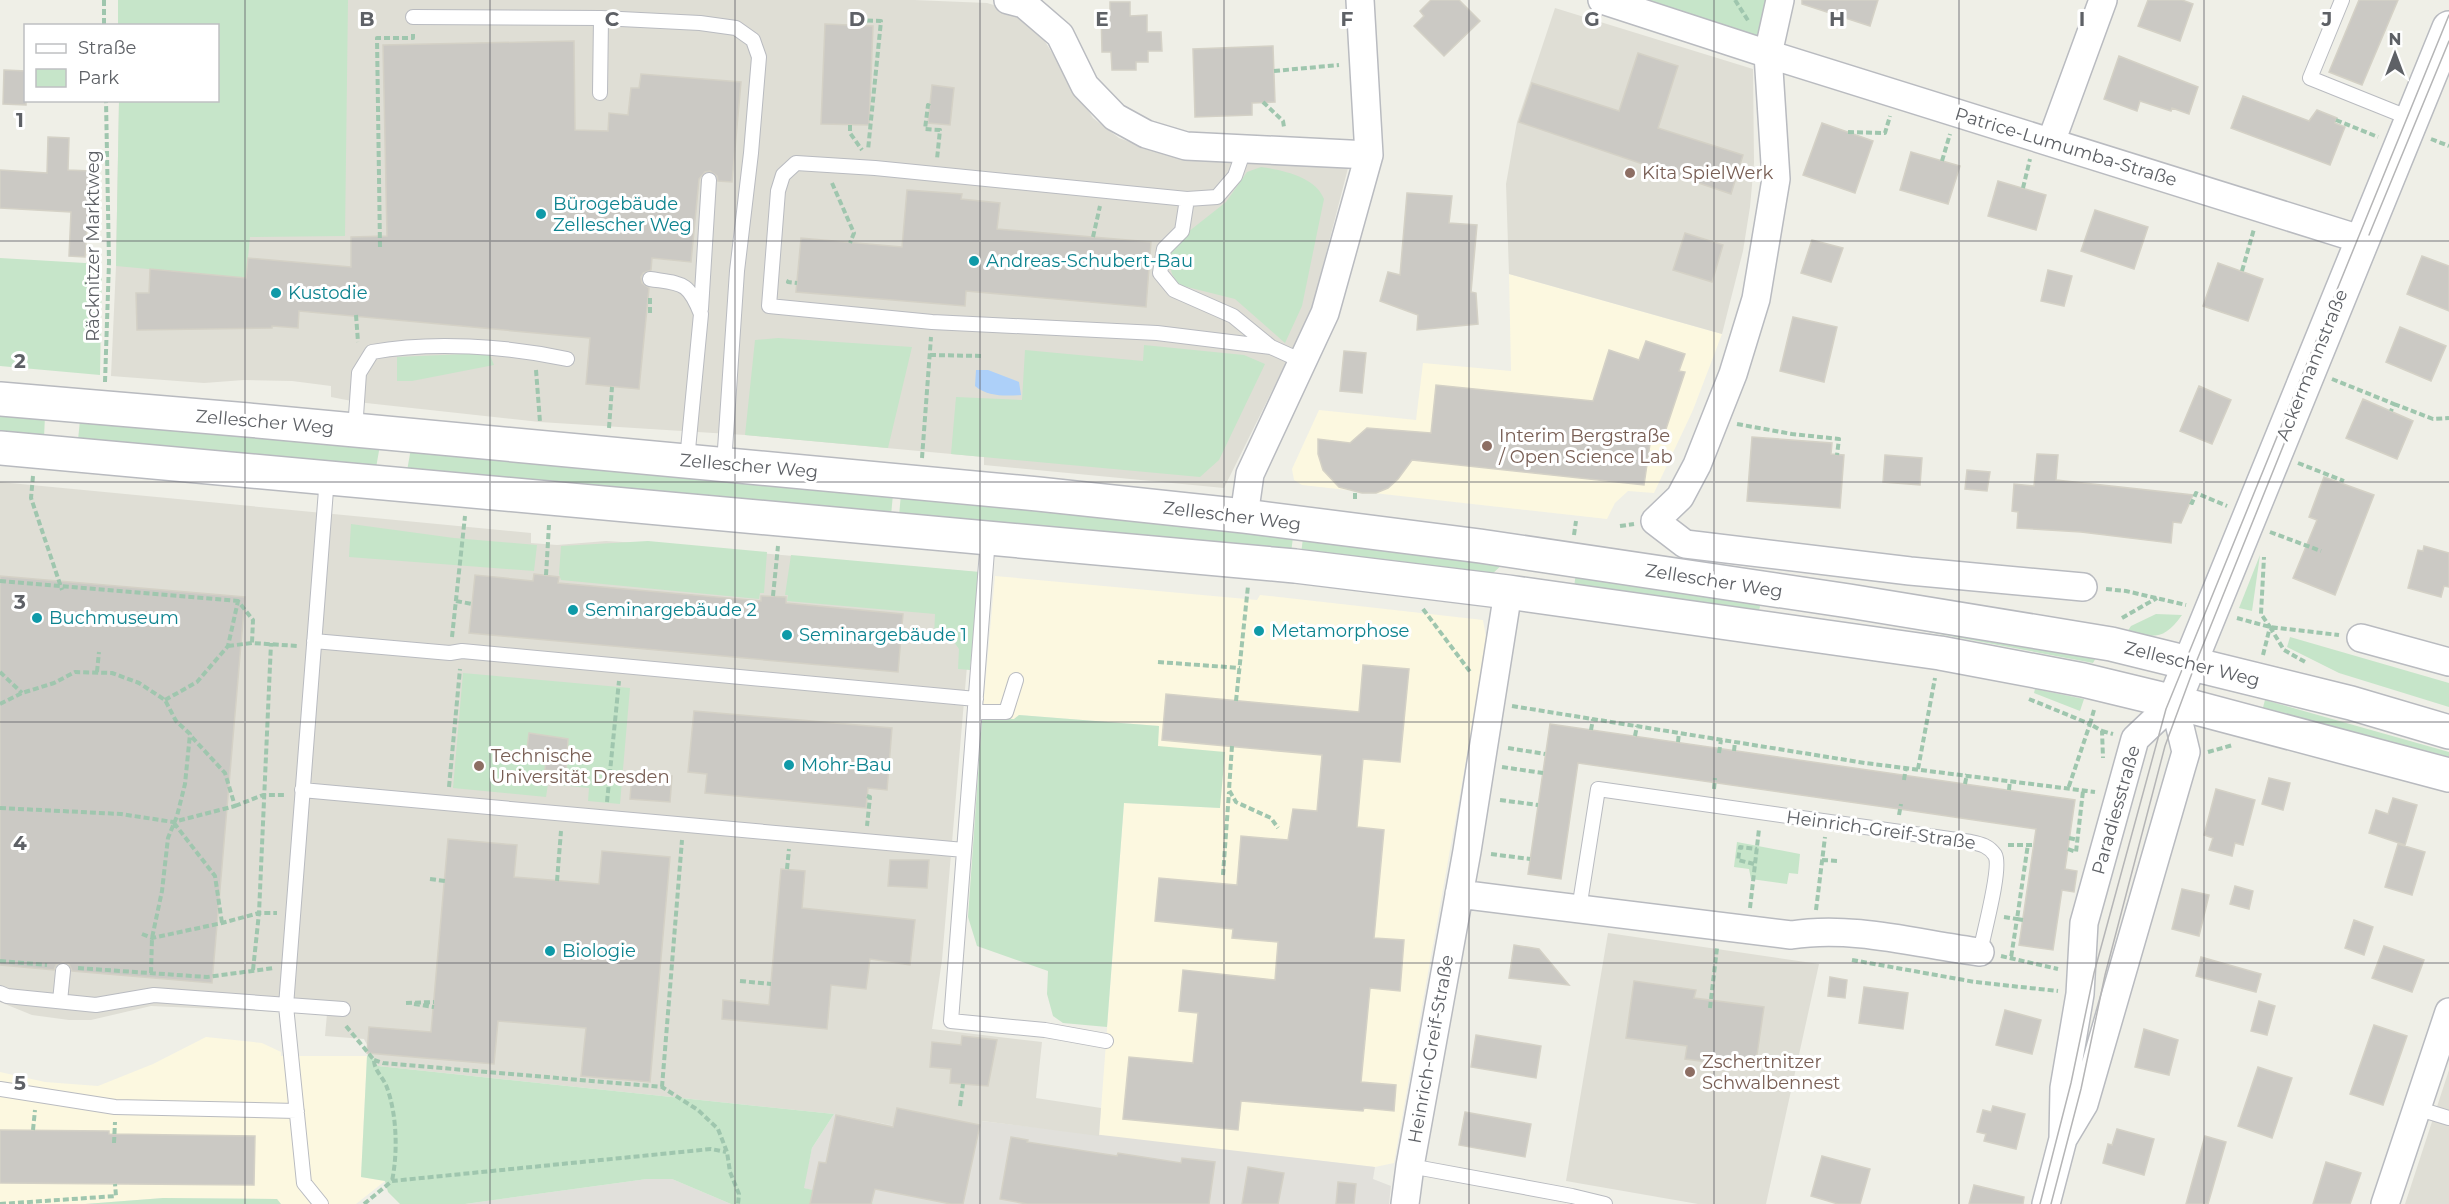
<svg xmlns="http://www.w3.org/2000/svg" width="2449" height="1204" font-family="Montserrat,sans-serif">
	<rect width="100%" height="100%" fill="#efefe7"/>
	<path fill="#fcf8e0" d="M1509,274L1722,334L1693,410L1654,493L1628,491L1615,503L1607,519L1302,485L1294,480L1292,469L1319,410L1416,420L1423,363L1511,371Z
		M995,576L1257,600L1260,595L1483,620L1487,643L1394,1163L1375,1167L1099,1136L1124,803L1220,808L1157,746L1159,726L1019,715L1014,719H982Z
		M206,1037L262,1043L281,1052V1056H367L361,1177L385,1181L356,1204H281L277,1199L163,1198L85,1204H0V1072L45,1082L98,1086L153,1064Z"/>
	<path fill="#e1e0db" d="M834,1114L977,1142L981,1121L1375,1167L1373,1179L1391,1186L1389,1204H875L803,1188L812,1148Z
		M647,1179H672L731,1204H465Z"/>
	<path fill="#dfded5" d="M118,0H914L987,3L1014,11L1039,32L1093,118L1119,138L1152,150L1233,160L1348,168L1311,312L1224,488L984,465V457L745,435L540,422L357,402L331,397V386L292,381L244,380L204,383L111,376L116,266L119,101L218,100V26L118,25Z
		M1555,8L1753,69L1754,163L1750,207L1743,251L1722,334L1509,274L1506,184L1517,122Z
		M0,482L531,533V543L557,545L606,541L656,544L975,572L942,960L932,1029L1042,1042L1036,1098L1101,1108L1099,1136L982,1121L977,1142L834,1114L378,1066L364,1039L325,1036L327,1014L151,1006L91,1020H69L32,1015L0,1002Z
		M1608,933L1819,964L1766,1204H1698L1566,1181Z
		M2449,1070V1204H2405Z"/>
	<path fill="#c6e5c9" d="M118,0H348L345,236L250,237L246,278L116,266L119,101L218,100V26L118,25Z
		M1643,0H1766L1760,37Z
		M1261,167C1283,170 1316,177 1324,199L1302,306L1285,343L1235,299L1179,285L1172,274L1168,258L1183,236L1226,202L1247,172Z
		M0,258L102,264L100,375L0,366Z
		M778,338L912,347L888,448L745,435L755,340Z
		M1144,345L1244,355L1265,364L1219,460L1200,477L951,454L956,397L1022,400L1025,350L1143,361Z
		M489,353L494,365L412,381H397V357Z
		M0,411L45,415L44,438L0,434Z
		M80,420L380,445L376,468L78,440Z
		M411,448L893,494L891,516L407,471Z
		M901,494L1293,537L1291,553L899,516Z
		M351,524L454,538L537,545L534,571L349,557Z
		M1303,538L1505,562L1491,575L1301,554Z
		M648,541L767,552L764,593H760L759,599L561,580L559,574L561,546Z
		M791,555L980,572L970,670L958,669L959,649L952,639L934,637L935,614L787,601L788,595H785Z
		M2260,555L2252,611L2239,608Z
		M1576,573L1762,599L1758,614L1574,587Z
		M2156,614L2182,615C2164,640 2155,638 2127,632L2131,626Z
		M1918,624L2097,656L2093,663L1918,630Z
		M2290,637L2449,683V707L2339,673L2287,647Z
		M463,673L630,688L620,804L588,801L589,788L548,784L546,797L453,788Z
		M2035,689L2084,699L2080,711L2034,693Z
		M2265,700L2449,752V760L2262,711Z
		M1019,715L1159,726L1158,746L1225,752L1220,808L1124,803L1107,1027L1063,1023L1053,1016L1047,994L1048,971L977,946L968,917L982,719H1014Z
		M1737,842L1800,854L1798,874L1789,873L1787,884L1751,879L1749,869L1734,867Z
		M367,1056H372L378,1066L834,1114L812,1148L804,1188L875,1204H731L672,1179H647L465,1204H400L388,1192L385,1181L361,1177Z
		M163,1198L277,1199L281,1204H85Z"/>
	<path fill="#add0f9" d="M976,370H988L1019,382L1021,395C1006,396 988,397 975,386Z"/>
	<path fill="#cbc9c4" stroke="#d4d1c6" stroke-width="1.5" d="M1431,0H1459L1480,21L1444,56L1414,26L1424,16L1420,11Z
		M1802,0H1878L1870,26L1802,4Z
		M2148,0H2182L2193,4L2180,41L2138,26Z
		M2359,0H2398L2362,85L2329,72Z
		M1110,2H1130V16L1147,15V32H1161L1162,51H1148V62H1136V70H1112L1111,52H1102L1101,12H1110Z
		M825,24L873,26L869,125L821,124Z
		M574,41L575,130L608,131L609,113L628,115L631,88H639L641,74L741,82L732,182L718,181L717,176L710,171L705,172L699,179L691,262L652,258L651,270L643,273L641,277L642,283L649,288L639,389L586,384L590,338L299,311L298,328L272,326V328L137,330L136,293H149L150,269L246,278L248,258L351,267V237L387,236L383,45Z
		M1273,46L1275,102L1252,103V115L1195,117L1193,49Z
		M1638,53L1678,66L1658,128L1743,155L1731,194L1519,122L1532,83L1619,111Z
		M2119,56L2198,87L2189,114L2172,108L2171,111L2140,101L2137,111L2104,99Z
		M4,70L26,71V105L3,104Z
		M932,85L954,88L950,125L928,123Z
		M2243,96L2309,121L2317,110L2337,118L2335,123L2345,127L2330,165L2231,128Z
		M1822,123L1873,141L1855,193L1803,175Z
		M48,137L69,138L68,170L91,171L85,257L69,256L71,212L0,208V170L47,173Z
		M1911,152L1960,166L1948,204L1900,190Z
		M1998,181L2046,195L2036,230L1988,216Z
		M907,190L962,194L961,199L1000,203L997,229L1151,242L1146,307L966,291L965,306L796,292L801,238L902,247Z
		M1407,193L1452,196L1449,223L1477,225L1471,292L1476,293L1478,324L1417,330L1418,315L1380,301L1388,272L1400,275Z
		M2095,210L2148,227L2134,269L2081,251Z
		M1685,233L1723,245L1712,282L1673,270Z
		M1812,240L1843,248L1831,282L1801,273Z
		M2422,256L2449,266V311L2407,294Z
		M2218,263L2263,279L2248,321L2203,306Z
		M2048,270L2072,276L2064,306L2041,301Z
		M1793,317L1837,327L1824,382L1780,371Z
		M2400,327L2446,346L2431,381L2386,362Z
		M1646,341L1685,354L1679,371L1685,372L1662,441L1651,437L1644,485L1412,460L1398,479L1388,488L1376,493H1362L1339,487L1323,470L1318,454V439L1350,443L1367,428L1431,433L1436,385L1593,401L1609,350L1639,360Z
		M1344,351L1366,353L1362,393L1340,391Z
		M2199,386L2231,400L2212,444L2180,431Z
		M2363,399L2413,421L2397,459L2346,438Z
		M1752,437L1832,443L1831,454L1844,455L1840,508L1747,501Z
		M2037,454L2058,455L2056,480L2193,495L2181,523L2173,522L2171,543L2081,532L2017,528L2018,512L2012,511L2014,484L2034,486Z
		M1885,455L1922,458L1920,485L1883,482Z
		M1967,470L1990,472L1987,491L1965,489Z
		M2324,477L2374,495L2335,595L2293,578L2317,520L2309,517Z
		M2424,546L2449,553V587L2444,586L2441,597L2408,588L2418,550L2423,551Z
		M534,574L559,577L558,583L761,601V596L786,597V603L903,614L898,672L469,633L475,575L533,581Z
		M0,576L245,597L212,983L72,971L69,964L63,962L56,965L54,970L0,965Z
		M1363,665L1409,669L1400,762L1363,759L1357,827L1384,830L1374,938L1404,940L1400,991L1370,988L1361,1082L1396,1085L1394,1111L1364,1108L1363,1111L1241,1101L1238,1130L1123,1119L1129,1057L1193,1063L1198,1013L1179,1011L1183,970L1275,980L1278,942L1232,938L1233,929L1155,921L1159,878L1237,885L1241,836L1288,840L1293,809L1317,811L1322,755L1162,740L1166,694L1359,712Z
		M694,711L892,728L887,790L868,788L866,808L705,793L707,774L688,772Z
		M1550,724L2075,800L2065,869L2077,871L2074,892L2062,890L2053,950L2019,945L2036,829L1906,810L1578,763L1561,879L1528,874Z
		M529,733L568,739L566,772L545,770L546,760L526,757Z
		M632,773L672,776L670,802L630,799Z
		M2269,778L2290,783L2283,810L2262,804Z
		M2216,789L2255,800L2243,845L2235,843L2232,856L2209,850L2213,838L2204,835Z
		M2393,798L2417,805L2405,845L2369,833L2376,810L2388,814Z
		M448,839L517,845L514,877L599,884L602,851L670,857L650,1082L581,1076L586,1028L498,1021L494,1064L367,1053L369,1027L431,1032Z
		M2398,844L2425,852L2412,895L2385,887Z
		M890,860H929L927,888L888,886Z
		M781,869L805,871L802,908L915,920L910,965L870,959L866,989L831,985L827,1029L722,1019L723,1000L769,1005Z
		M2235,886L2253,891L2249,909L2230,904Z
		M2182,889L2209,895L2199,936L2172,929Z
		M2354,920L2373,927L2364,955L2345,948Z
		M1514,945L1539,949L1569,985L1509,978Z
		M2384,946L2424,960L2412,992L2372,978Z
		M2201,957L2261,974L2256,992L2196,976Z
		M1830,977L1847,980L1845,998L1828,996Z
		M1634,981L1696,990L1694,998L1764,1007L1755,1068L1685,1059L1687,1046L1626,1038Z
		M1864,987L1908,993L1903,1029L1859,1023Z
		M2259,1001L2275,1006L2267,1035L2251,1031Z
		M2005,1010L2041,1020L2032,1054L1996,1045Z
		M2374,1025L2407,1036L2383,1105L2350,1094Z
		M2144,1029L2178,1040L2169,1075L2135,1067Z
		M1476,1035L1541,1046L1536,1078L1471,1067Z
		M962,1036L997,1040L988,1086L950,1083L951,1069L930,1067L932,1042L961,1045Z
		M2258,1067L2292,1078L2272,1138L2238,1126Z
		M1993,1106L2025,1114L2016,1149L1984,1141L1986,1134L1977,1132L1983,1110L1991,1112Z
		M897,1108L980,1125L963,1204H951L875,1189L871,1204H810L819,1162L826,1163L836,1115L893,1127Z
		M1465,1112L1531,1124L1525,1157L1459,1145Z
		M2117,1129L2154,1139L2144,1175L2103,1163L2108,1144L2112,1145Z
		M0,1130L109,1131V1134L255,1136L254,1185L0,1183Z
		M2205,1136L2226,1142L2208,1204H2186Z
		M1011,1137L1028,1140L1027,1142L1117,1156L1118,1153L1181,1163L1182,1158L1215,1162L1209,1204H1027L1000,1199Z
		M1822,1156L1870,1169L1860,1204H1838L1811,1196Z
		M2326,1162L2361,1173L2350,1204H2313Z
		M1248,1167L1284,1173L1278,1204H1242Z
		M1338,1182L1356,1184L1354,1204H1336Z
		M1974,1185L2024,1197L2023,1204H1969Z"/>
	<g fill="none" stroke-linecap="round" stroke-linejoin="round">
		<defs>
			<path id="service" d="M2342,0L2310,78L2412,119
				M413,17L601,18
				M600,93L601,18L700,23L736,28L753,40L759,57L751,153L737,271L724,464
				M1244,150L1235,176L1217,197L1187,199L875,168L796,163L783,175L778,191L769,306L932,322L1157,333L1271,347
				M1187,199L1182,231L1164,249L1160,273L1174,290L1233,316L1271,347L1302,361
				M650,279C682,284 688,281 701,314L687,460
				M701,309L709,180
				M355,430L359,373L372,352C432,341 507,346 567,359
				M988,538L951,1021L1045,1030L1106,1041
				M314,641L450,653L462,651L976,699
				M975,712H1006L1016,680
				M302,790L964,850
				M1579,909L1598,789L1971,842C1981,844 1989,846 1995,855C2002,867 1983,936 1980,952
				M0,993L7,996L96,1005L154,995L343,1009
				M60,1001L63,971
				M0,1089L115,1107L297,1111
				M2416,1108L2449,1118
				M1410,1166L1572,1196L1605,1204
				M321,1204L304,1183L286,1006L327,477"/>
			<path id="minor" d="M1008,0L1024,4L1060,35L1085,86L1115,117L1146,134L1186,146L1369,155
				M1602,0L1768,54L1780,0
				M2051,142L2103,0
				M1244,516L1250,474L1325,313L1369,155L1360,0
				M2083,587L1910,571L1685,544L1655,521L1680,497L1697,465L1733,374L1756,299L1776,179L1768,54L2363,240
				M2361,638L2449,662
				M1459,894L1791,935C1853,925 1918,944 1980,952
				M2063,1138L2064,1088L2080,994L2084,923L2135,739L2174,702
				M1405,1204L1410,1166L1467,851L1508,592
				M2046,1204L2063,1139L2084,1104L2181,769L2186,752L2174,702
				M2385,1204L2449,1012"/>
			<path id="tertiary" d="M2174,702L2449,28"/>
			<path id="secondary" d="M0,399L248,420L1038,494L1244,516L1480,546L1849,601L2111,644L2351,703L2449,732
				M0,448L1295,566L1508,592L1940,653L2083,680L2174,702L2449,775"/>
		</defs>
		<use href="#service" stroke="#b9bbc0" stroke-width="16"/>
		<use href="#minor" stroke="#b9bbc0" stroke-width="30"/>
		<use href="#tertiary" stroke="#b9bbc0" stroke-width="36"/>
		<use href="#secondary" stroke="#b8babf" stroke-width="36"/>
		<path stroke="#9fc6ae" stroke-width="4" stroke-dasharray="6 3" stroke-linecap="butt" d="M104,0V26
			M1735,0L1749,22
			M849,20L881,21L868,150
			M1274,71L1339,65
			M1263,102L1283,121L1284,127
			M930,106L928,105L925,129L940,130L937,159
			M2336,120L2378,137
			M850,125V133L862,150
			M1848,132L1885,133L1890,116
			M2431,139L2449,146
			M1942,161L1950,134
			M832,183L854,233L850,243
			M2023,188L2030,159
			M1093,237L1100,206
			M380,247L377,38H413V33
			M2242,271L2254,229
			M789,280L788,282L797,283
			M650,313V296
			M356,315L358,342
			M930,355L982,356
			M536,370L540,422
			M2332,379L2394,404L2391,411
			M105,382L109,262L106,100
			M2394,404L2433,419L2449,418
			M1737,424L1792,434L1839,439L1837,455
			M609,428L612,387
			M922,458L931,337
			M2298,463L2344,481
			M33,476L31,498L62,590
			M1355,499V492
			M2190,502L2192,503L2196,493L2227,506
			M1620,526L1634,524
			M2270,532L2321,551
			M1574,535L1576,521
			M546,575L549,525
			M0,581L238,601
			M2106,589L2126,591L2186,605
			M773,596L778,546
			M456,601L472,604
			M1423,609L1471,673
			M2122,618L2157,598
			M2237,618L2270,627L2339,635
			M2270,627L2284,650L2307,663
			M452,637L465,516
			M228,646L252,643L298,646
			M2263,655L2270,627L2261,614L2264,557
			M1158,662L1240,668
			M0,672L22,693
			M97,672L99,652
			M2029,699L2090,724L2068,789
			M165,700L197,682L228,646L238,601L253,620L252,643
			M1236,701L1248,586
			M0,704L22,693L54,683L75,672L112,673L139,683L165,700L176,721L190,734L185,784L177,816L168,838L162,891L152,938L151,973
			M1512,706L1865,763L2095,792
			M2094,710L2090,724L2102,731L2103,758
			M1591,730L1593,719
			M2102,731L2113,734
			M1635,736L1637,726
			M1678,742L1679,733
			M1232,746L1229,790L1236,802L1271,818L1278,828
			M1508,748L1545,754
			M1734,751L1735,742
			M2208,752L2233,745
			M1719,753L1721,740
			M1502,767L1543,773
			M1918,769L1935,678
			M1904,780L1906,767
			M1965,784L1967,774
			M449,787L460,669
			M1714,789L1715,778
			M2009,790L2010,781
			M867,796L870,797L867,826
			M1500,800L1538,805
			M607,802L619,681
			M235,806L263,795H286
			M0,808L121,814L173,822L235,806L225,773L190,735
			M1899,815L1901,804
			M174,823L215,876L222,923
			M2069,838L2078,840
			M2008,845H2034
			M2068,849L2076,852L2083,791
			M1491,854L1530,859
			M1822,860L1839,861
			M1754,864L1738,860L1740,847L1757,849
			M787,869L789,849
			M1223,875L1229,792
			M430,879L445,881
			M557,881L561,831
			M1750,908L1759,829
			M1816,910L1825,837
			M2004,917L2017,919L2011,958
			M2023,920L2017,919L2028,844
			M142,934L152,938L222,923L259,913H277
			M2001,956L2058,969
			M1852,960L1975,982L2058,991
			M0,961L47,965
			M78,968L207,977L274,968
			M253,970L259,913L271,643
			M740,981L771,984
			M406,1003L434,1002
			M414,1004L434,1007
			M1710,1008L1717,948
			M346,1026L374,1060C374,1070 382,1076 386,1085C397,1113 398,1152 392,1181
			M374,1060L383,1063L662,1087L698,1110L718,1129L727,1152L730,1172L739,1194L738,1204
			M662,1087L682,840
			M960,1106L963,1084
			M33,1130L35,1110
			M114,1143L115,1122
			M0,1204L116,1196L115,1184
			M364,1204L392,1181L711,1149L726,1152"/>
		<use href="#service" stroke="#fff" stroke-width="14"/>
		<use href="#minor" stroke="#fff" stroke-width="27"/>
		<use href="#tertiary" stroke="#fff" stroke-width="33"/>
		<use href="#secondary" stroke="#fff" stroke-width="33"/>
		<path stroke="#b5b5b6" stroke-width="1.5" d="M2369,235L2449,41
			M2040,1204L2071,1083L2094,973L2166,709L2449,15
			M2051,1204L2081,1089L2105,975L2165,746L2195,665L2311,377"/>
	</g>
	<path fill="none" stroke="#5e6166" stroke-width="1.5" stroke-opacity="0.55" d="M245,0V1204M490,0V1204M735,0V1204M980,0V1204M1224,0V1204M1469,0V1204M1714,0V1204M1959,0V1204M2204,0V1204M0,241H2449M0,482H2449M0,722H2449M0,963H2449"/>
	<g fill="#8d6e63" stroke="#fff" stroke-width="2">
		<circle cx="1630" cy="173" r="6"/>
		<circle cx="1487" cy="446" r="6"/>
		<circle cx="479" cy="766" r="6"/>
		<circle cx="1690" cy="1072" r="6"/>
	</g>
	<g fill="#0f9aa8" stroke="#fff" stroke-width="2">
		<circle cx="541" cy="214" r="6"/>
		<circle cx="974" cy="261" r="6"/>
		<circle cx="276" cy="293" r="6"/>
		<circle cx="573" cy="610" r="6"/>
		<circle cx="37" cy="618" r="6"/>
		<circle cx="1259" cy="631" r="6"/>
		<circle cx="787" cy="635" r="6"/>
		<circle cx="789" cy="765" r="6"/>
		<circle cx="550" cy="951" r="6"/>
	</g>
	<g text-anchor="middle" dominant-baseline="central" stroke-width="6" stroke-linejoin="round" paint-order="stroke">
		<g font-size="18" fill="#5e6166" stroke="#fff">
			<text transform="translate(2066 147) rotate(17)">Patrice-Lumumba-Straße</text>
			<text transform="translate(93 246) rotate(-90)">Räcknitzer Marktweg</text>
			<text transform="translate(2312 365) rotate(-68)">Ackermannstraße</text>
			<text transform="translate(265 422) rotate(5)">Zellescher Weg</text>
			<text transform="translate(749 466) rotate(5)">Zellescher Weg</text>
			<text transform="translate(1232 516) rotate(7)">Zellescher Weg</text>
			<text transform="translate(1714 581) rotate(9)">Zellescher Weg</text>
			<text transform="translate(2192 664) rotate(14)">Zellescher Weg</text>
			<text transform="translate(2116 810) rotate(-74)">Paradiesstraße</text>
			<text transform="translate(1881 830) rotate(8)">Heinrich-Greif-Straße</text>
			<text transform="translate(1431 1049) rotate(-80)">Heinrich-Greif-Straße</text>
		</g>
		<g font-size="18" fill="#785e54" stroke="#fff" text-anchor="start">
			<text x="1642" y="173">Kita SpielWerk</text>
			<text x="1499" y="436">Interim Bergstraße<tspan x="1499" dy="21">/ Open Science Lab</tspan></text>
			<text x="491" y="756">Technische<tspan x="491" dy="21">Universität Dresden</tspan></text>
			<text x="1702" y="1062">Zschertnitzer<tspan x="1702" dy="21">Schwalbennest</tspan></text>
		</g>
		<g font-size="18" fill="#0d838f" stroke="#fff" text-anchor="start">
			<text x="553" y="204">Bürogebäude<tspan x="553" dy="21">Zellescher Weg</tspan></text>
			<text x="986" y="261">Andreas-Schubert-Bau</text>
			<text x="288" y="293">Kustodie</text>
			<text x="585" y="610">Seminargebäude 2</text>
			<text x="49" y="618">Buchmuseum</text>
			<text x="1271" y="631">Metamorphose</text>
			<text x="799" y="635">Seminargebäude 1</text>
			<text x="801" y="765">Mohr-Bau</text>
			<text x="562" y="951">Biologie</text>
		</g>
	</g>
	<g font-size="20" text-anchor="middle" font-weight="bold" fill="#5e6166" stroke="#fff" stroke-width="6" stroke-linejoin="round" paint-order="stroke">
		<text x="367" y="26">B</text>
		<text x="612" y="26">C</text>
		<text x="857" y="26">D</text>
		<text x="1102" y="26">E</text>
		<text x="1347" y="26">F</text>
		<text x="1592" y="26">G</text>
		<text x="1837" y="26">H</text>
		<text x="2082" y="26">I</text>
		<text x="2327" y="26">J</text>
		<text x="20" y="127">1</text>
		<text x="20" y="368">2</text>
		<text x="20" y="609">3</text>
		<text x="20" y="850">4</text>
		<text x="20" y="1090">5</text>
	</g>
	<rect x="24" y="24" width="195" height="78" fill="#ffffff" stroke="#bfc0c2" stroke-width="1.5"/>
	<rect x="36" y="44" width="30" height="9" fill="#ffffff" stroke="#bfc0c2" stroke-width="1.5"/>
	<text x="78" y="54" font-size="18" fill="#5e6166">Straße</text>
	<rect x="36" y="69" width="30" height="18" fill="#c6e5c9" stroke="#bfc0c2" stroke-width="1.5"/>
	<text x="78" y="84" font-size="18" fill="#5e6166">Park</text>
	<g transform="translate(2395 54)" stroke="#ffffff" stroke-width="4.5" paint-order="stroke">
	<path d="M0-4.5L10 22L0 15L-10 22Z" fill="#5e6166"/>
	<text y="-9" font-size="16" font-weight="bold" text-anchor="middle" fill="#5e6166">N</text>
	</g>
</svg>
